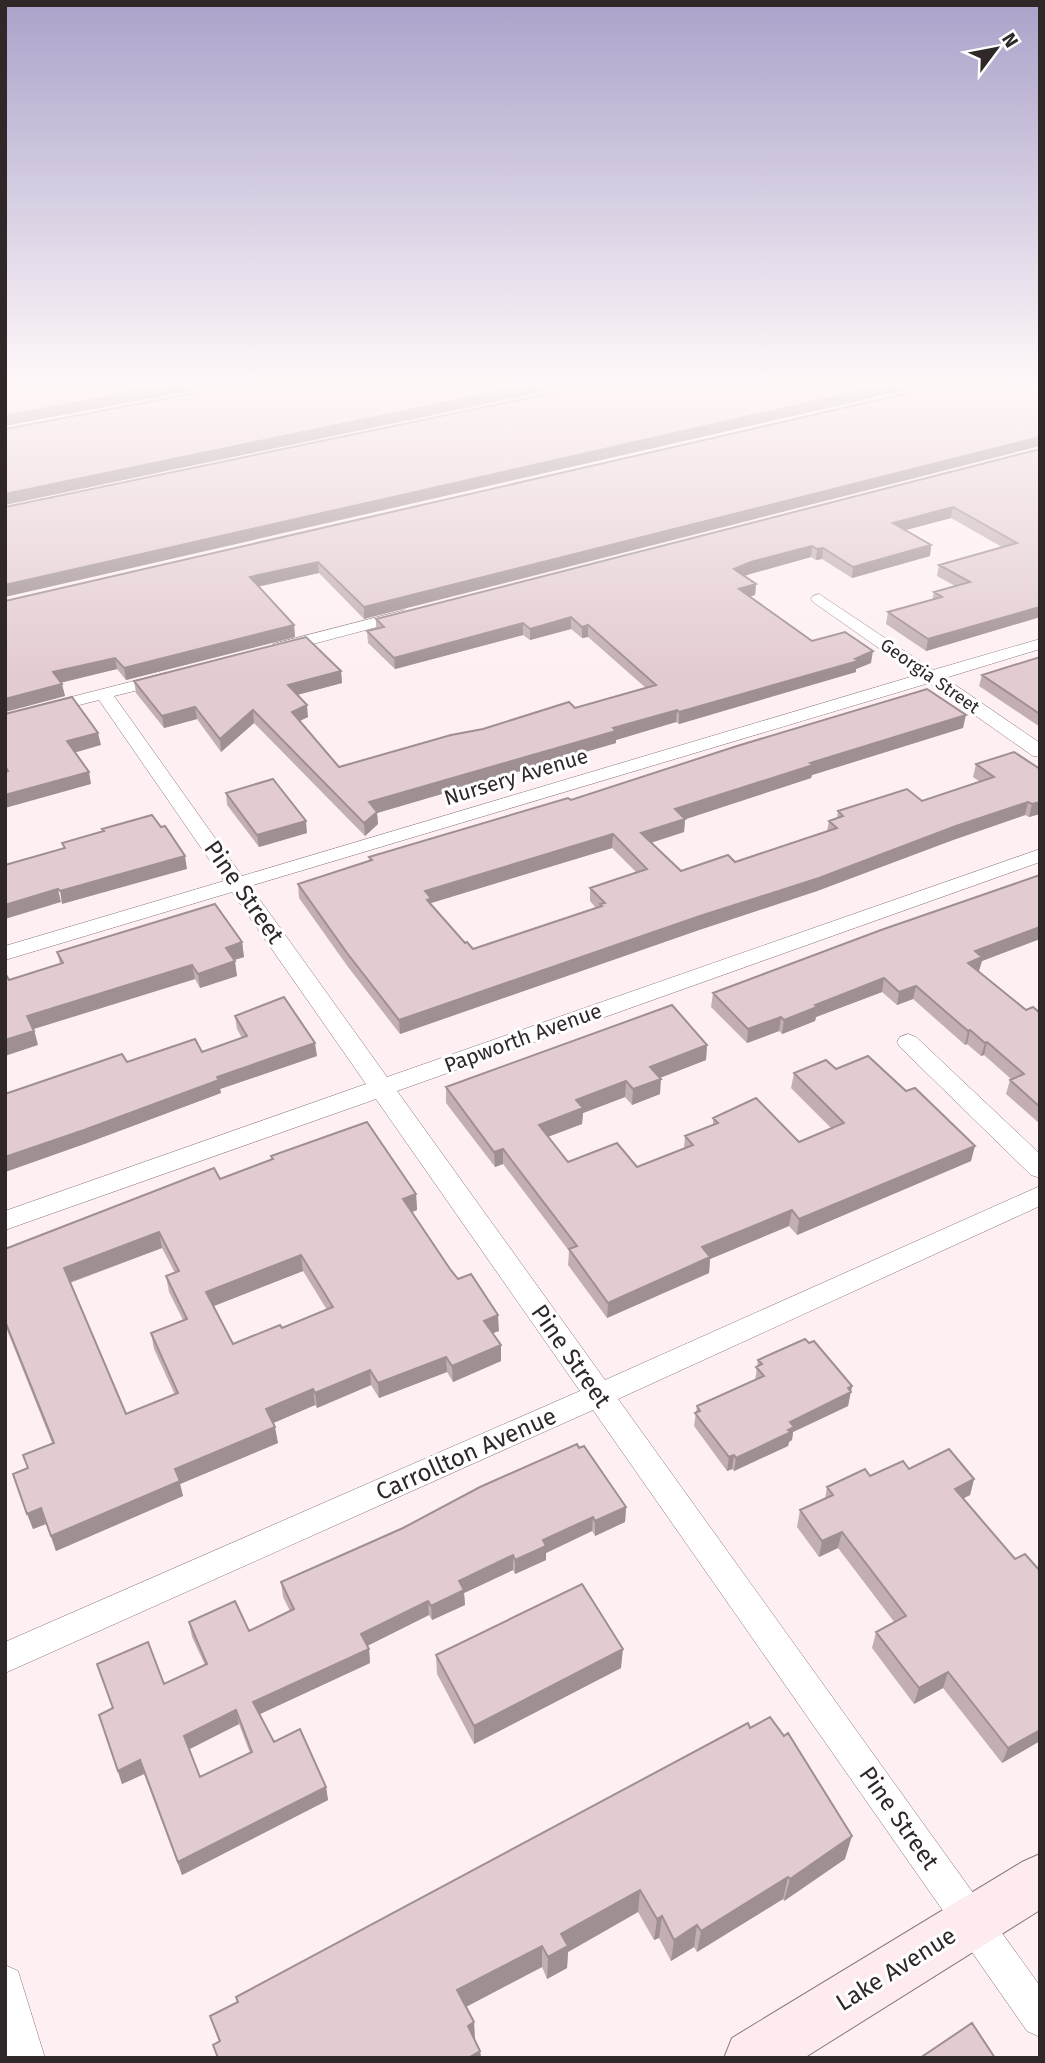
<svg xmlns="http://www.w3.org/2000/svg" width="1045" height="2063" font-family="'Fira Sans',sans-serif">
	<rect width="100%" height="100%" fill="#fef0f2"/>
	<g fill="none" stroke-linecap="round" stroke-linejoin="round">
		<defs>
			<path id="street" d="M819,594L933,670L1040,639V649L945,678L1040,743V757L1033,756L929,683L250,886L387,1077L1040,849V862L397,1091L605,1380L1040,1186V1206L618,1399L1040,1986V2037L1027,2031L593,1410L5,1673V1642L580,1391L376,1099L5,1230V1211L366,1084L232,892L5,960V946L224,881L99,700L5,724V714L165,673L171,674L174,678L171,682L114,696L242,876L917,675L813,602L811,599L813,596Z
				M405,610L411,612L413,615L411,618L279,653L271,648L273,644Z
				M908,1034L916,1037L1040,1154V1178L1031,1175L900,1047L897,1042L900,1037Z
				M5,1965L18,1971L45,2058H7Z"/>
			<path id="secondary" d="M1040,1854V1910L804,2058H724L732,2038L1022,1862Z"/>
		</defs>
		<use href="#street" stroke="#897578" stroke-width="1"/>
		<use href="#secondary" stroke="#897578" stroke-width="2"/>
		<use href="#street" fill="#fff" fill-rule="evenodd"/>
		<use href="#secondary" fill="#feebee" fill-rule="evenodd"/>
	</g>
	<path fill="#c3afb3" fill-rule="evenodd" d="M947,384L364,619L319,573L258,587L294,625L295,637L126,680L117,669L61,682L65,696L5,712V601Z
		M1040,449V617L926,651L886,624L888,612L932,600L934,592L955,586L937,576L939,565L1002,547L951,518L905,530L931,545L930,556L852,578L822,559L816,560L811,557L750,574L744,576L756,584L755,595L750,597L812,641L871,663L856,669V672L679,724L676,722L616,740V743L377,813L378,824L365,836L254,723L221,752L197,719L164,728L136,693L134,681L341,671L342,683L297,695L308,717L300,721L339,767L483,729L575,708L646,688L588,637L582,638L571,629L530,640L523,635L395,669L368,643L367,631L376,629V619Z
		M1040,657V727L979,686L982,675Z
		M963,728L812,775L811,778L685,819L684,832L651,843L681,871L735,862L827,831L829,821L837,818L838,811L922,801L980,782L973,777L976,764L1014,752L1040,814L1029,817L1025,815L953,840L817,891L699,930L400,1034L348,967L299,898L298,884L369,861V857L571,800ZM612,848L636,872L590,888V901L596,908L473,949L465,943L431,904V903Z
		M226,793L307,833L259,847L227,805Z
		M1040,875V939L982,961L978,971L1026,1010L1040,1013V1124L1006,1094L1010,1080L1011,1079L984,1055L981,1056L967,1044L965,1045L913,999L897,1005L882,992L816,1017L815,1021L782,1034L779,1031L747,1043L711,1007L713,993Z
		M242,942L244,957L234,960L237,976L200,988L195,979L34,1029L38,1045L9,980L60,964L57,952Z
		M235,1016L317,1056L220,1089L221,1093L87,1143L5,1172V1094L127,1062L202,1052L242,1038L237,1029Z
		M707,1045L706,1060L660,1078V1094L632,1105L625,1097L583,1113L582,1124L548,1137L568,1162L637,1167L684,1148L685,1136L713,1126V1118L799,1142L831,1128L791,1088L794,1073L836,1069L971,1161L797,1235L789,1226L710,1259L709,1273L607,1318L568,1265L569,1251L503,1164L495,1167L446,1103V1087Z
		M271,1156L416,1194L417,1210L412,1212L450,1269L499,1331L493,1333L501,1361L453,1382L447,1372L379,1398L371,1385L317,1408L315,1405L273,1423L278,1443L180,1484L183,1496L56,1551L46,1524L33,1529L13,1474L27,1468L52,1443L5,1325V1249L220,1179L271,1160ZM162,1248L175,1273L166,1276L169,1292L183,1320L151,1333L154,1349L175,1395L126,1414L70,1283ZM303,1271L327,1310L282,1328L233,1344L213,1306Z
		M758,1360L852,1386L848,1406L793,1432L792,1440L789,1442L788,1446L734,1471L732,1469L727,1471L694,1426L697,1406L755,1381Z
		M909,1469L974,1479L970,1495L963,1498L1040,1741L1002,1763L943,1688L914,1704L872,1648L876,1632L895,1623L838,1548L819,1557L797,1527L800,1510L825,1499L827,1487Z
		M626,1507L625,1522L595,1536L592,1531L546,1553V1560L515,1574L513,1570L464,1593L465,1605L432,1620L429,1615L367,1646L369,1649L370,1663L259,1714L274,1742L326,1787L328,1800L182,1875L144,1774L122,1784L99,1715L113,1709L97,1664L164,1684L205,1665L192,1637L189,1622L249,1631L290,1611L283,1597L281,1582ZM239,1724L250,1753L200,1777L189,1749Z
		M436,1655L621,1668L474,1744L437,1674Z
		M750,1728L845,1859L784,1901L783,1899L697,1952L694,1947L671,1961L659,1938L654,1940L638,1912L568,1952L567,1968L547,1979L542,1967L466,2007L474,2022L475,2041L480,2051L481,2058H218L219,2042L210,2016L238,2003L236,1997Z"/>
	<path fill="#9f8f92" d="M5,384H21L5,386Z
		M175,384H228L5,426V416Z
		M534,384H581L5,505V494Z
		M891,384H933L5,597V585Z
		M1040,437V446L364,619V607Z
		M953,507L951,518L891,534L893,523Z
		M931,545L930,556L852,578L853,567Z
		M812,546L811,557L750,574L733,580L734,569L751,562Z
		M823,548L822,559L816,560L817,549Z
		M318,562L319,573L251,588L250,577Z
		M756,584L755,595L738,600L739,589Z
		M1040,607V617L926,651L928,639Z
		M571,617V629L530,640V629Z
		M523,623V635L395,669L394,658Z
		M294,625L295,637L126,680L124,668Z
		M588,625V637L582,638V627Z
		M873,651L871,663L856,669V672L679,724V712L855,659Z
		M115,658L117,669L56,684L53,672Z
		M341,671L342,683L289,697L288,685Z
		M62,684L65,696L5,712V699Z
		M307,705L308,717L293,724L292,712Z
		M195,707L197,719L164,728L162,716Z
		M253,710L254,723L221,752L220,739Z
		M677,710L676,722L616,740V743L377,813L378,824L365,836L364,823L369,802Z
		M966,715L963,728L812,775L811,778L674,823L675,809L810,763Z
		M98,733L101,745L70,754L67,741Z
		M89,772L91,784L5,808V795Z
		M1028,802L1025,815L953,840L817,891L699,930L400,1034L399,1020Z
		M1040,802V814L1029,817L1032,804Z
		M685,819L684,832L640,846L641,833Z
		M306,821L307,833L259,847L257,835Z
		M613,834L612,848L431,903V912L425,891Z
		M185,856L187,869L62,904L60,891Z
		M58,889L61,902L5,919V905Z
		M1040,927V939L982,961L979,971L965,976L968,963L975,951Z
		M242,942L244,957L228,962L226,948Z
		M235,961L237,976L200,988L198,974Z
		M192,965L195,979L30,1030L27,1016Z
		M884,978L882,992L816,1017L815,1021L782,1034L784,1020L815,1005Z
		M916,986L913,999L897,1005L899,992Z
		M781,1017L779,1031L747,1043L748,1029Z
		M970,1030L967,1044L965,1045L968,1031Z
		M34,1031L38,1045L5,1056V1040Z
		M987,1042L984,1055L981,1056L985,1043Z
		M315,1043L317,1056L220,1089L221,1093L87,1143L5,1172V1157L217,1077Z
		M707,1045L706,1060L649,1082L650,1067Z
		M661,1079L660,1094L632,1105L633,1089Z
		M626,1081L625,1097L583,1113L582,1124L539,1140V1125L576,1100Z
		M975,1146L971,1161L797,1235L799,1219Z
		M503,1149V1164L495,1167L494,1152Z
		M416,1194L417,1210L404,1215L403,1199Z
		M792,1210L789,1226L710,1259L709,1273L607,1318L608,1303L702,1247Z
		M159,1232L162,1248L68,1283L64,1268Z
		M301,1255L303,1271L209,1308L206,1292Z
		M498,1315L499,1331L485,1336L484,1321Z
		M501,1345V1361L453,1382L452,1366Z
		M446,1357L447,1372L379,1398L378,1383Z
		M370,1370L371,1385L317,1408L315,1393Z
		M852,1386L848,1406L793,1432L792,1440L789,1442L788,1446L734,1471L736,1458L790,1422Z
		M313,1389L315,1405L269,1425L266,1409Z
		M275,1427L278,1443L180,1484L183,1496L56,1551L51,1536L175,1469Z
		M734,1455L732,1469L727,1471L729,1457Z
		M974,1479L970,1495L951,1505L955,1489Z
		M626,1507L625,1522L595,1536V1521Z
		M41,1508L46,1524L33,1529L27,1514Z
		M593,1517L592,1531L546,1553V1560L515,1574V1560L543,1540Z
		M842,1532L838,1548L819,1557L822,1541Z
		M513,1555V1570L464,1593L465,1605L432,1620L431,1606L459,1581Z
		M428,1601L429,1615L363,1648L361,1634Z
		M369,1649L370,1663L256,1716L253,1702Z
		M623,1649L621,1668L474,1744V1726Z
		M948,1672L943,1688L914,1704L919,1688Z
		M236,1710L239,1724L188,1750L184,1736Z
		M1040,1730V1741L1002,1763L1008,1748Z
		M140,1760L144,1774L122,1784L118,1771Z
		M326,1787L328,1800L182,1875L178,1862Z
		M852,1836L845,1859L784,1901L790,1879Z
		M788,1877L783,1899L697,1952L701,1931Z
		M640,1890L638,1912L568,1952L567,1968L547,1979L548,1957L561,1934Z
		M662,1916L659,1938L654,1940L657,1919Z
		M697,1925L694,1947L671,1961L674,1940Z
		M542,1946V1967L458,2011L457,1990Z
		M474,2022L475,2042L468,2026Z
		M480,2051L481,2058H468Z"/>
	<path fill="#e3ccd0" stroke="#9f8f92" stroke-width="2" fill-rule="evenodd" d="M36,384H175L5,416V389Z
		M242,384H534L5,494V429Z
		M595,384H891L5,585V507Z
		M947,384H1040V437L364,607L318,562L250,577L294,625L124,668L115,658L53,672L62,684L5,699V601Z
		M1040,449V607L928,639L888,612L942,597L934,592L970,582L939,565L1017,543L953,507L893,523L931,545L853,567L823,548L817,549L812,546L751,562L734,569L756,584L739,589L812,641L845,632L873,651L855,659L858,661L679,712L677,710L613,728L616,731L369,802L377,812L364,823L253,710L220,739L195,707L162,716L134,681L306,637L341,671L288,685L307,705L292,712L339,767L451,735L483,729L569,702L575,708L656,685L588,625L582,627L571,617L530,629L523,623L394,658L367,631L384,627L376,619Z
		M1040,657V714L982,675Z
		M927,689L966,715L810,763L813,765L675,809L685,819L641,833L681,871L728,855L735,862L837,828L829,821L843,816L838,811L907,789L922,801L994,777L976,764L1014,752L1040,769V802L1032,804L1028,802L956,826L819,878L700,916L399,1020L347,953L298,884L372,860L369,857L568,798L571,800L737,746ZM613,834L647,869L590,888L605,903L600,904L602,906L473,949L467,942L465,943L427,900L431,898L425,891Z
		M72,697L98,733L67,741L89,772L5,795V772L8,771L5,766V714Z
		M273,779L306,821L257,835L226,793Z
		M152,815L161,827L165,826L185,856L60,891L58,889L5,905V865L65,848L62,843L104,831L102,829Z
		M1040,875V927L975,951L982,957L968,963L1026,1010L1033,1007L1040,1013V1107L1010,1080L1024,1074L987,1042L985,1043L970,1030L968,1031L916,986L899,992L884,978L815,1005L817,1007L784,1020L781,1017L748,1029L713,993L881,930Z
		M215,904L242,942L226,948L235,961L198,974L192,965L27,1016L34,1031L5,1040V973L9,980L63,963L57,952Z
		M284,997L315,1043L217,1077L219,1080L84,1130L5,1157V1094L122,1054L127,1062L195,1039L202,1052L247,1036L235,1016Z
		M672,1005L707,1045L650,1067L661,1079L633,1089L626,1081L576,1100L583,1108L539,1125L568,1162L617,1143L637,1167L693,1145L685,1136L718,1123L713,1118L756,1098L799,1142L844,1123L794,1073L826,1060L836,1069L868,1056L906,1091L915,1088L975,1146L799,1219L792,1210L702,1247L710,1257L608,1303L569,1249L577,1246L503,1149L494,1152L446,1087Z
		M367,1122L416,1194L403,1199L450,1269L458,1279L471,1274L498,1315L484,1321L501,1345L452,1366L446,1357L378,1383L370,1370L315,1393L313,1389L266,1409L275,1427L175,1469L180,1481L51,1536L41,1508L27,1514L13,1474L28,1468L23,1455L54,1443L5,1321V1249L214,1168L220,1179L273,1159L271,1156ZM159,1232L179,1271L166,1276L187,1319L151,1333L178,1393L126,1414L64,1268ZM301,1255L333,1307L282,1328L280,1325L233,1344L206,1292Z
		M805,1339L809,1343L814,1341L852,1386L848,1388L851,1392L790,1422L794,1427L788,1430L791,1432L736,1458L734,1455L729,1457L695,1413L700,1411L697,1406L764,1376L756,1367L762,1364L758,1360Z
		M577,1444L579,1448L584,1446L626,1507L595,1521L593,1517L543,1540L546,1546L515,1560L513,1555L459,1581L464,1590L431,1606L428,1601L361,1634L369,1649L253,1702L274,1742L300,1729L326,1787L178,1862L140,1760L118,1771L99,1715L113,1708L97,1664L148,1642L164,1684L207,1664L189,1622L235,1601L249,1631L294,1609L281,1582L403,1528L480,1487ZM236,1710L252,1752L200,1777L184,1736Z
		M949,1449L974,1479L955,1489L1015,1559L1025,1554L1040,1571V1730L1008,1748L948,1672L919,1688L876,1632L906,1616L842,1532L822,1541L800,1510L833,1495L827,1487L865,1469L870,1476L903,1461L909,1469Z
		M582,1584L623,1649L474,1726L436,1655Z
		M770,1717L784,1736L788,1733L852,1836L790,1879L788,1877L701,1931L697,1925L674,1940L662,1916L657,1919L640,1890L561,1934L568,1946L548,1957L542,1946L457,1990L474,2022L468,2026L480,2051L468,2058H218L213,2045L220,2041L210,2016L238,2002L236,1997L748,1723L750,1728Z
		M972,2023L995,2058H920Z"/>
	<linearGradient id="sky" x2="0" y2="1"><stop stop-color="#aba2ca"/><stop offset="0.57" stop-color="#fff8f9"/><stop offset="1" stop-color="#fff8f9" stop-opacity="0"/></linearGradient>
	<rect width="1045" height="673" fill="url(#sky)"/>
	<g text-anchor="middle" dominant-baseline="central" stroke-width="6" stroke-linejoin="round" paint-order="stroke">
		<g font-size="18" fill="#2f2728" stroke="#fff">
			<text transform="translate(930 676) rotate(35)">Georgia Street</text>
		</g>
		<g font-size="21" fill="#2f2728" stroke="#fff">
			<text transform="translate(516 777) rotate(-17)">Nursery Avenue</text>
			<text transform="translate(523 1038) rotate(-20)">Papworth Avenue</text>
		</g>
		<g font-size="24" fill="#2f2728" stroke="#fff">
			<text transform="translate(244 892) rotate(55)">Pine Street</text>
			<text transform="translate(571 1356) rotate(55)">Pine Street</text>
			<text transform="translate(466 1454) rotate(-24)">Carrollton Avenue</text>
			<text transform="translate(899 1818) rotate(55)">Pine Street</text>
			<text transform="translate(896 1969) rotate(-32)">Lake Avenue</text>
		</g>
	</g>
	<rect width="1045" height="2063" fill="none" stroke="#2f2728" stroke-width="14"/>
	<g transform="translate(996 49) rotate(58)" stroke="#ffffff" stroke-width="5" paint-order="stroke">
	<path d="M0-5L12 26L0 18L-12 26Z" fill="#2f2728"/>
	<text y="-10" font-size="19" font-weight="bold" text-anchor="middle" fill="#2f2728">N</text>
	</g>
</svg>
